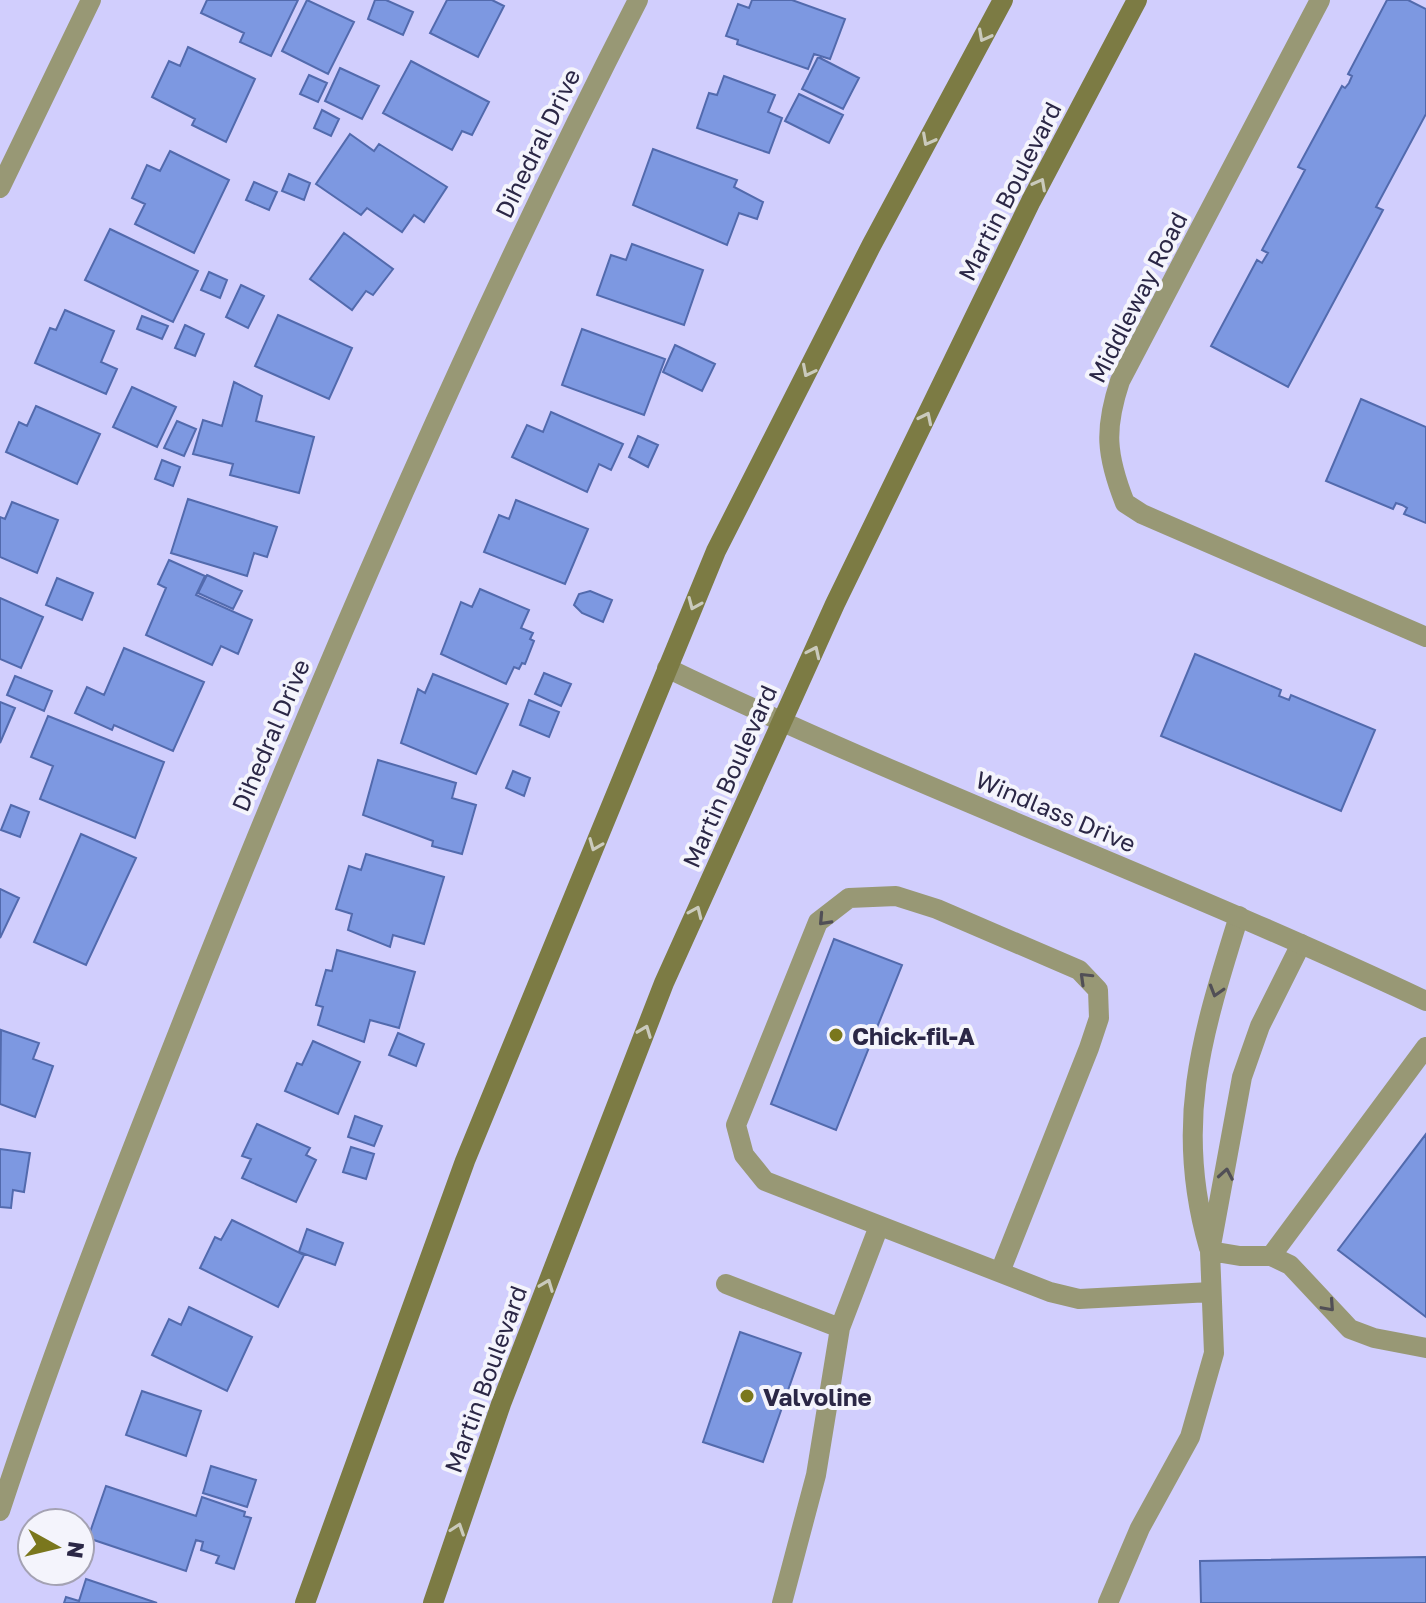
<svg xmlns="http://www.w3.org/2000/svg" width="1426" height="1603" font-family="'Golos Text',sans-serif">
	<rect width="100%" height="100%" fill="#d1cefd"/>
	<path fill="#7d98e1" stroke="#526aad" stroke-width="2" d="M207,0H298L271,56L240,42L244,33L201,13Z
		M307,0L354,22L328,74L282,51Z
		M375,0H386L413,12L403,35L368,19Z
		M447,0H492L504,6L478,57L430,33Z
		M752,0H792L845,19L830,59L814,54L808,69L737,44L738,40L726,36L738,4L749,8Z
		M1387,0H1408L1426,9V114L1376,207L1383,210L1288,387L1211,346L1257,260L1262,263L1268,253L1262,250L1305,170L1298,167L1342,86L1345,88L1349,83L1352,76L1348,74Z
		M188,47L255,79L226,142L192,125L195,119L152,97L169,61L180,66Z
		M818,57L859,78L843,109L802,89Z
		M411,61L489,102L472,135L462,131L452,150L383,113Z
		M340,68L379,86L362,119L325,101Z
		M309,75L327,83L318,102L300,94Z
		M724,76L775,95L768,112L782,118L769,153L697,128L709,93L717,95Z
		M799,94L843,115L829,143L785,121Z
		M322,110L339,119L331,136L314,128Z
		M350,134L374,151L379,144L447,187L424,222L414,215L402,232L367,208L361,215L316,184Z
		M653,149L737,180L734,187L763,202L757,219L739,213L727,245L633,205Z
		M170,151L229,180L194,253L135,224L145,204L132,198L147,165L160,171Z
		M289,174L310,183L304,200L282,191Z
		M254,182L277,192L269,210L246,200Z
		M110,229L198,271L173,322L85,280Z
		M344,233L393,269L373,295L366,291L352,310L310,279Z
		M632,244L703,270L684,325L597,295L611,255L626,260Z
		M209,272L227,280L220,298L201,290Z
		M241,285L264,296L248,328L226,317Z
		M65,310L114,331L101,362L117,369L106,394L35,363L50,328L56,330Z
		M278,315L352,348L329,399L255,366Z
		M142,316L168,326L162,339L137,329Z
		M185,325L204,334L195,356L175,348Z
		M582,329L665,359L644,415L562,385Z
		M675,345L715,364L702,391L663,372Z
		M234,382L262,396L256,421L314,437L299,493L230,475L233,464L193,454L203,420L222,426Z
		M132,387L176,407L157,447L113,427Z
		M1361,399L1426,427V523L1404,514L1407,508L1402,505L1396,503L1393,509L1326,481Z
		M36,406L100,434L77,484L6,452L19,422L27,426Z
		M551,412L623,444L611,470L599,464L587,492L512,457L527,425L543,432Z
		M177,421L196,429L184,456L164,448Z
		M638,436L658,445L648,467L629,457Z
		M162,460L180,467L173,486L155,479Z
		M188,499L277,527L267,557L254,553L247,576L171,553Z
		M516,500L588,529L565,584L484,552L499,515L509,519Z
		M12,502L58,520L37,573L0,557V517L5,519Z
		M169,560L205,576L196,595L252,620L238,654L221,646L212,665L146,635L166,588L158,584Z
		M207,575L242,591L233,609L198,593Z
		M57,578L93,593L82,620L46,605Z
		M480,589L529,610L521,628L533,633L530,639L534,641L525,664L522,663L519,669L514,667L506,684L441,654L461,602L472,607Z
		M590,591L612,600L603,622L582,613L574,605L579,594Z
		M0,598L43,617L21,668L0,659Z
		M124,648L204,682L173,751L114,725L112,730L75,713L87,687L104,695Z
		M1195,654L1281,690L1279,696L1289,700L1291,695L1375,730L1341,811L1161,736Z
		M544,673L571,684L561,706L535,694Z
		M433,674L508,704L476,774L401,743L418,689L425,693Z
		M15,676L52,691L44,711L7,695Z
		M529,700L559,712L549,737L520,725Z
		M0,702L15,708L0,743Z
		M48,716L164,762L135,838L40,799L53,766L31,757Z
		M378,760L456,783L452,798L476,805L462,854L432,846L433,841L363,815Z
		M513,771L530,778L524,796L506,788Z
		M11,805L29,812L20,837L1,830Z
		M81,834L136,858L86,965L34,942Z
		M366,854L444,877L424,944L393,935L390,947L348,930L352,914L336,909L349,866L361,870Z
		M0,889L19,898L0,938Z
		M834,939L902,965L836,1130L771,1104Z
		M337,950L415,972L399,1028L370,1020L364,1042L318,1025L323,1007L316,1005L326,970L332,971Z
		M1,1030L39,1043L33,1059L53,1066L35,1117L0,1104Z
		M398,1033L424,1044L416,1066L389,1055Z
		M313,1041L360,1062L338,1114L285,1091L297,1063L302,1065Z
		M355,1116L382,1126L374,1146L348,1137Z
		M257,1124L310,1148L306,1155L316,1160L296,1202L242,1178L251,1159L242,1156Z
		M1426,1134V1317L1338,1250Z
		M351,1147L374,1154L366,1179L343,1172Z
		M0,1149L30,1153L24,1192L13,1190L11,1208L0,1207Z
		M232,1220L304,1255L278,1307L200,1268L215,1237L221,1240Z
		M307,1229L343,1243L335,1265L299,1252Z
		M189,1307L252,1337L227,1391L152,1355L169,1319L181,1325Z
		M740,1332L801,1353L763,1462L703,1442Z
		M142,1391L201,1411L186,1456L126,1435Z
		M211,1466L256,1480L247,1507L203,1493Z
		M106,1486L196,1516L202,1497L245,1512L244,1516L251,1518L234,1569L216,1563L219,1556L201,1550L203,1542L196,1540L186,1571L88,1538Z
		M1426,1557V1603H1201L1200,1561Z
		M86,1579L157,1603H64L66,1597L79,1601Z"/>
	<g fill="none" stroke-linecap="round" stroke-linejoin="round">
		<path stroke="#989875" stroke-width="20" d="M1209,1248C1173,1124 1202,1035 1239,916
			M1210,1251L1240,1256H1271L1290,1265L1350,1329L1374,1338L1426,1348
			M1271,1256L1426,1047
			M1000,1272L1089,1048L1099,1018L1098,990L1079,970L937,909L896,896L849,898L818,922L736,1125L744,1155L765,1181L1050,1292L1079,1299L1211,1292
			M726,1284L840,1328
			M782,1603L816,1475L840,1328L879,1226
			M1108,1603L1140,1528L1190,1437L1214,1353L1210,1251L1242,1077L1260,1026L1301,944"/>
		<path stroke="#989875" stroke-width="20" d="M1320,0L1120,381C1104,429 1106,455 1125,503L1142,514L1426,637
			M0,188L91,0
			M667,668C916,788 1176,883 1426,1001
			M0,1511C60,1328 132,1149 203,970C335,640 476,316 638,0"/>
		<path stroke="#7c7b44" stroke-width="20" d="M305,1603L465,1161L716,551L871,246L1003,0
			M433,1603L501,1404L664,983L835,604L1031,201L1137,0"/>
	</g>
	<defs><path id="oneway-chevron" d="M-2-3.5L2.5 0L-2 3.5" fill="none" stroke-width="1.6" stroke-linecap="round" stroke-linejoin="round" transform="scale(2)"/></defs>
	<g stroke="#cacabc">
		<use href="#oneway-chevron" transform="translate(984 36) rotate(118)"/>
		<use href="#oneway-chevron" transform="translate(928 140) rotate(118)"/>
		<use href="#oneway-chevron" transform="translate(1040 184) rotate(-62)"/>
		<use href="#oneway-chevron" transform="translate(808 371) rotate(117)"/>
		<use href="#oneway-chevron" transform="translate(926 418) rotate(-64)"/>
		<use href="#oneway-chevron" transform="translate(694 604) rotate(113)"/>
		<use href="#oneway-chevron" transform="translate(814 652) rotate(-65)"/>
		<use href="#oneway-chevron" transform="translate(595 845) rotate(112)"/>
		<use href="#oneway-chevron" transform="translate(696 912) rotate(-66)"/>
		<use href="#oneway-chevron" transform="translate(645 1031) rotate(-69)"/>
		<use href="#oneway-chevron" transform="translate(547 1285) rotate(-69)"/>
		<use href="#oneway-chevron" transform="translate(458 1529) rotate(-71)"/>
	</g>
	<g stroke="#514f56">
		<use href="#oneway-chevron" transform="translate(824 920) rotate(133)"/>
		<use href="#oneway-chevron" transform="translate(1085 978) rotate(-136)"/>
		<use href="#oneway-chevron" transform="translate(1216 991) rotate(107)"/>
		<use href="#oneway-chevron" transform="translate(1226 1174) rotate(-80)"/>
		<use href="#oneway-chevron" transform="translate(1329 1306) rotate(48)"/>
	</g>
	<g fill="#7a771d" stroke="#f4f4fc" stroke-width="3">
		<circle cx="836" cy="1035" r="8"/>
		<circle cx="747" cy="1396" r="8"/>
	</g>
	<g text-anchor="middle" dominant-baseline="central" stroke-width="8" stroke-linejoin="round" paint-order="stroke">
		<g font-size="24" fill="#2b2746" stroke="#f4f4fc">
			<text transform="translate(537 143) rotate(-64)">Dihedral Drive</text>
			<text transform="translate(1009 191) rotate(-63)">Martin Boulevard</text>
			<text transform="translate(1137 297) rotate(-63)">Middleway Road</text>
			<text transform="translate(270 735) rotate(-67)">Dihedral Drive</text>
			<text transform="translate(729 776) rotate(-66)">Martin Boulevard</text>
			<text transform="translate(1056 811) rotate(23)">Windlass Drive</text>
			<text transform="translate(485 1379) rotate(-70)">Martin Boulevard</text>
		</g>
		<g font-size="24" font-weight="bold" fill="#2b2746" stroke="#f4f4fc" text-anchor="start">
			<text x="852" y="1035">Chick-fil-A</text>
			<text x="763" y="1396">Valvoline</text>
		</g>
	</g>
	<g transform="translate(56 1547) rotate(98)"><circle r="38" fill="#f4f4fc" stroke="#a4a2b3" stroke-width="2"/>
	<path d="M0-6L14 30L0 20L-14 30Z" fill="#7a771d"/>
	<text y="-12" font-size="22" font-weight="bold" text-anchor="middle" fill="#2b2746">N</text>
	</g>
</svg>
